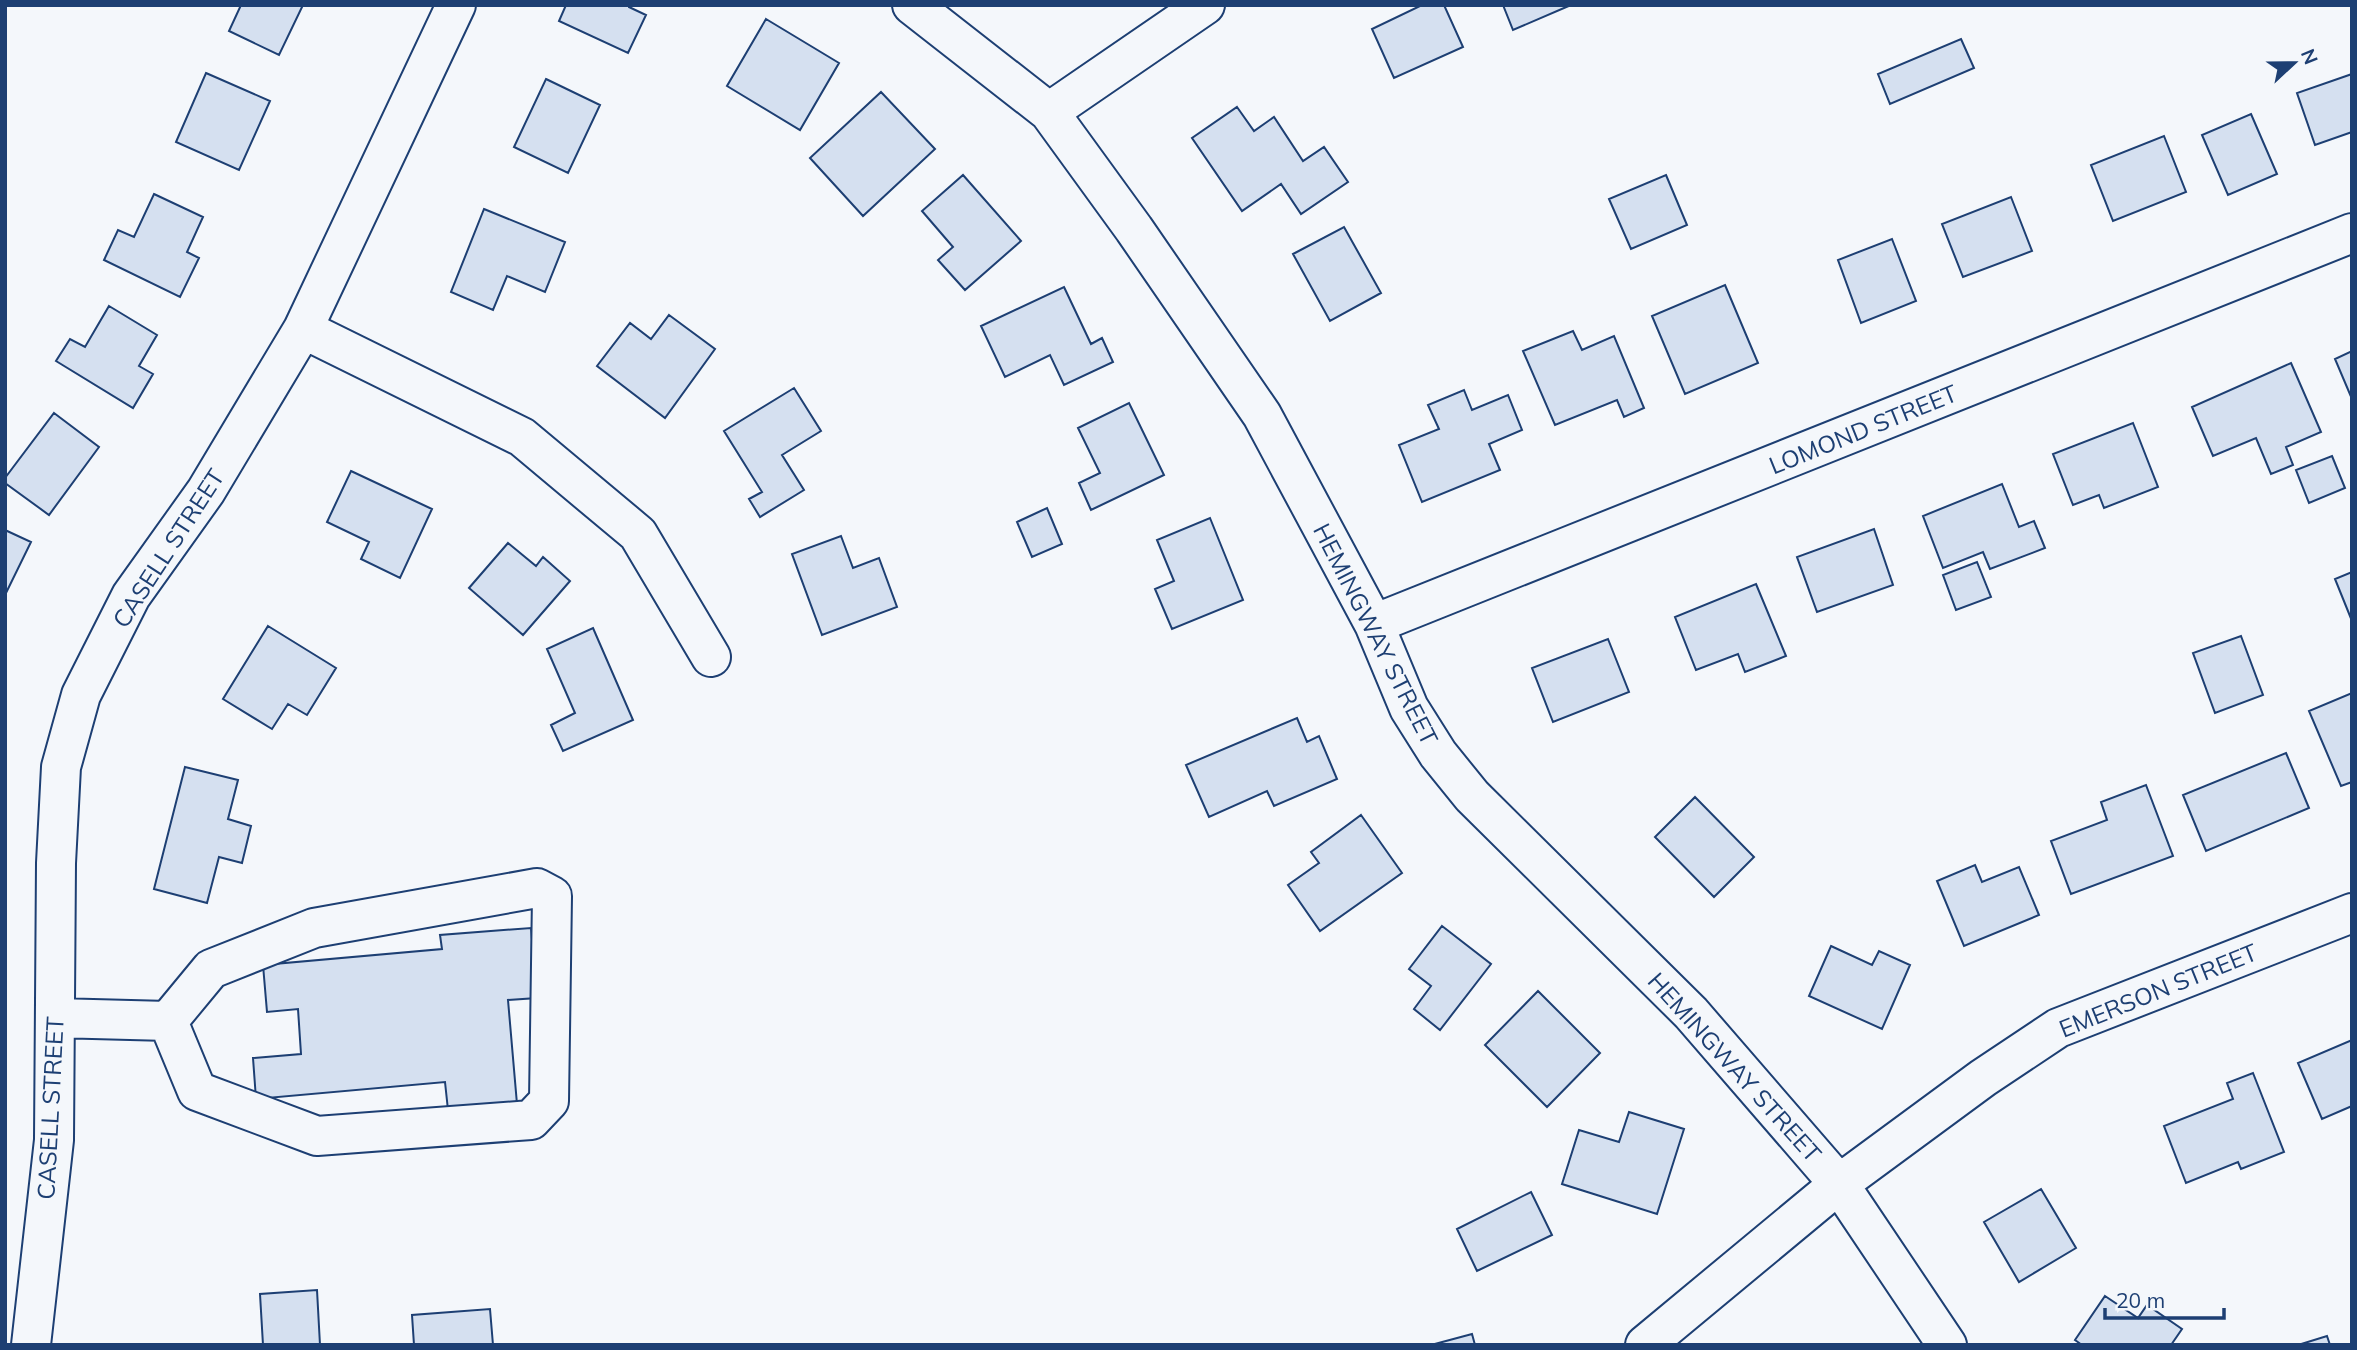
<svg xmlns="http://www.w3.org/2000/svg" width="2357" height="1350" font-family="Mulish,sans-serif">
	<rect width="100%" height="100%" fill="#f4f7fb"/>
	<path fill="#d5e0f0" stroke="#1d3f73" stroke-width="2" d="M241,5H303L279,55L229,31Z
		M566,5H629V7L646,15L628,53L559,21Z
		M1422,5H1444L1463,47L1394,78L1372,29Z
		M1503,5H1571L1513,30Z
		M766,19L839,63L800,130L727,86Z
		M1961,39L1974,68L1890,104L1878,74Z
		M206,73L270,101L239,170L176,142Z
		M2352,74V132L2315,145L2297,93Z
		M546,79L600,105L568,173L514,147Z
		M881,92L935,149L863,216L810,158Z
		M1237,107L1254,131L1274,117L1303,161L1324,147L1348,182L1301,214L1281,184L1242,211L1192,138Z
		M2251,114L2277,174L2228,195L2202,135Z
		M2164,136L2186,192L2113,221L2091,165Z
		M963,175L1021,241L965,290L938,260L953,247L922,211Z
		M1666,175L1687,225L1631,249L1609,199Z
		M154,194L203,217L187,252L199,258L180,297L104,260L118,230L134,237Z
		M2011,197L2032,251L1963,277L1942,224Z
		M484,209L565,242L545,292L507,276L493,310L451,292Z
		M1344,227L1381,293L1330,321L1293,254Z
		M1892,239L1916,301L1861,323L1838,260Z
		M1725,285L1758,363L1685,394L1652,316Z
		M1064,287L1091,344L1102,338L1113,362L1064,385L1050,355L1005,377L981,326Z
		M109,306L157,335L139,366L153,374L133,408L56,361L70,339L85,347Z
		M669,315L715,349L665,418L597,366L630,323L651,339Z
		M1573,331L1582,350L1614,336L1644,408L1624,417L1617,400L1555,425L1523,351Z
		M2352,351V399L2335,359Z
		M2291,363L2321,432L2286,447L2293,465L2271,474L2256,438L2213,456L2192,407Z
		M794,388L821,431L782,455L804,490L760,517L749,499L762,492L724,431Z
		M1464,390L1472,410L1508,395L1522,430L1489,444L1500,470L1422,502L1399,445L1439,429L1428,405Z
		M1129,403L1164,475L1091,510L1079,483L1100,473L1078,428Z
		M54,413L99,447L49,515L5,483V478Z
		M2133,423L2158,487L2104,508L2099,495L2073,505L2053,454Z
		M2332,456L2345,488L2309,503L2296,470Z
		M351,471L432,509L400,578L361,559L369,542L327,522Z
		M2002,484L2019,527L2034,521L2045,548L1990,569L1983,552L1943,568L1923,516Z
		M1047,508L1062,544L1032,557L1017,522Z
		M1210,518L1243,600L1172,629L1155,589L1174,581L1157,540Z
		M1874,529L1893,585L1817,612L1797,557Z
		M5,530L31,542L5,595Z
		M841,536L853,568L879,558L897,607L822,635L792,554Z
		M508,543L536,566L543,557L570,581L523,635L469,588Z
		M1977,562L1991,597L1956,610L1943,575Z
		M2352,572V621L2335,579Z
		M1756,584L1786,656L1745,672L1738,654L1696,670L1675,617Z
		M268,626L336,668L307,715L288,704L272,729L223,699Z
		M593,628L633,720L563,751L551,725L575,713L547,649Z
		M2241,636L2263,695L2215,713L2193,653Z
		M1608,639L1629,692L1553,722L1532,668Z
		M2352,693V782L2341,786L2309,711Z
		M1297,718L1307,742L1319,736L1337,779L1274,806L1267,791L1209,817L1186,765Z
		M2286,753L2309,808L2206,851L2183,795Z
		M185,767L238,780L228,819L251,826L242,863L219,857L207,903L154,889Z
		M2146,785L2173,856L2071,894L2051,841L2107,820L2101,802Z
		M1695,797L1754,857L1714,897L1655,837Z
		M1361,815L1402,873L1320,931L1288,885L1319,863L1311,852Z
		M1975,865L1982,882L2019,867L2039,915L1964,946L1937,881Z
		M1442,926L1491,964L1440,1030L1414,1009L1431,986L1409,969Z
		M531,928L537,998L508,1000L517,1104L448,1110L445,1082L256,1099L253,1058L301,1054L298,1009L267,1012L263,965L442,949L440,935Z
		M1831,946L1872,965L1879,951L1910,965L1882,1029L1809,996Z
		M1538,991L1600,1053L1547,1107L1485,1045Z
		M2352,1040V1106L2322,1119L2298,1063Z
		M2253,1073L2284,1152L2241,1169L2238,1162L2186,1183L2164,1126L2233,1099L2227,1083Z
		M1629,1112L1684,1129L1657,1214L1562,1184L1579,1130L1619,1142Z
		M2041,1189L2076,1248L2019,1282L1984,1222Z
		M1531,1192L1552,1235L1477,1271L1457,1229Z
		M317,1290L320,1345H263L260,1294Z
		M2105,1296L2138,1318L2147,1305L2182,1329L2171,1345H2082L2075,1340Z
		M490,1309L493,1345H414L412,1315Z
		M1472,1334L1475,1345H1431Z
		M2327,1336L2330,1345H2298Z"/>
	<g fill="none" stroke-linecap="round" stroke-linejoin="round">
		<defs>
			<path id="minor" d="M912,5L1049,112L1134,229L1262,415L1374,624L1409,708L1438,754L1472,796L1691,1013L1839,1184L1947,1345
				M1049,112L1205,5
				M303,329L522,437L638,534L711,657
				M1374,624L2352,233
				M55,1018L168,1021L211,969L314,928L537,888L552,896L549,1101L531,1120L317,1136L197,1091L168,1021
				M31,1345L54,1140L56,863L61,767L81,695L131,596L206,491L303,329L456,5
				M1645,1345L1839,1184L1983,1078L2058,1028L2352,913"/>
		</defs>
		<use href="#minor" stroke="#1d3f73" stroke-width="42"/>
		<use href="#minor" stroke="#f4f7fb" stroke-width="38"/>
	</g>
	<g text-anchor="middle" dominant-baseline="central" stroke-width="5" stroke-linejoin="round" paint-order="stroke">
		<g font-size="24" fill="#1d3f73" stroke="#f4f7fb">
			<text transform="translate(1863 429) rotate(-22)">LOMOND STREET</text>
			<text transform="translate(168 548) rotate(-57)">CASELL STREET</text>
			<text transform="translate(1376 634) rotate(63)">HEMINGWAY STREET</text>
			<text transform="translate(2158 990) rotate(-22)">EMERSON STREET</text>
			<text transform="translate(1735 1067) rotate(48)">HEMINGWAY STREET</text>
			<text transform="translate(50 1108) rotate(-87)">CASELL STREET</text>
		</g>
	</g>
	<rect width="2357" height="1350" fill="none" stroke="#1d3f73" stroke-width="14"/>
	<g transform="translate(2294 63) rotate(68)" stroke="#f4f7fb" stroke-width="5" paint-order="stroke">
	<path d="M0-5L12 26L0 18L-12 26Z" fill="#1d3f73"/>
	<text y="-10" font-size="19" font-weight="bold" text-anchor="middle" fill="#1d3f73">N</text>
	</g>
	<path d="M2105 1308v10h119v-10" fill="none" stroke="#1d3f73" stroke-width="3.5"/>
	<text x="2116" y="1308" font-size="21" fill="#1d3f73" stroke="#f4f7fb" stroke-width="5" paint-order="stroke">20 m</text>
</svg>
